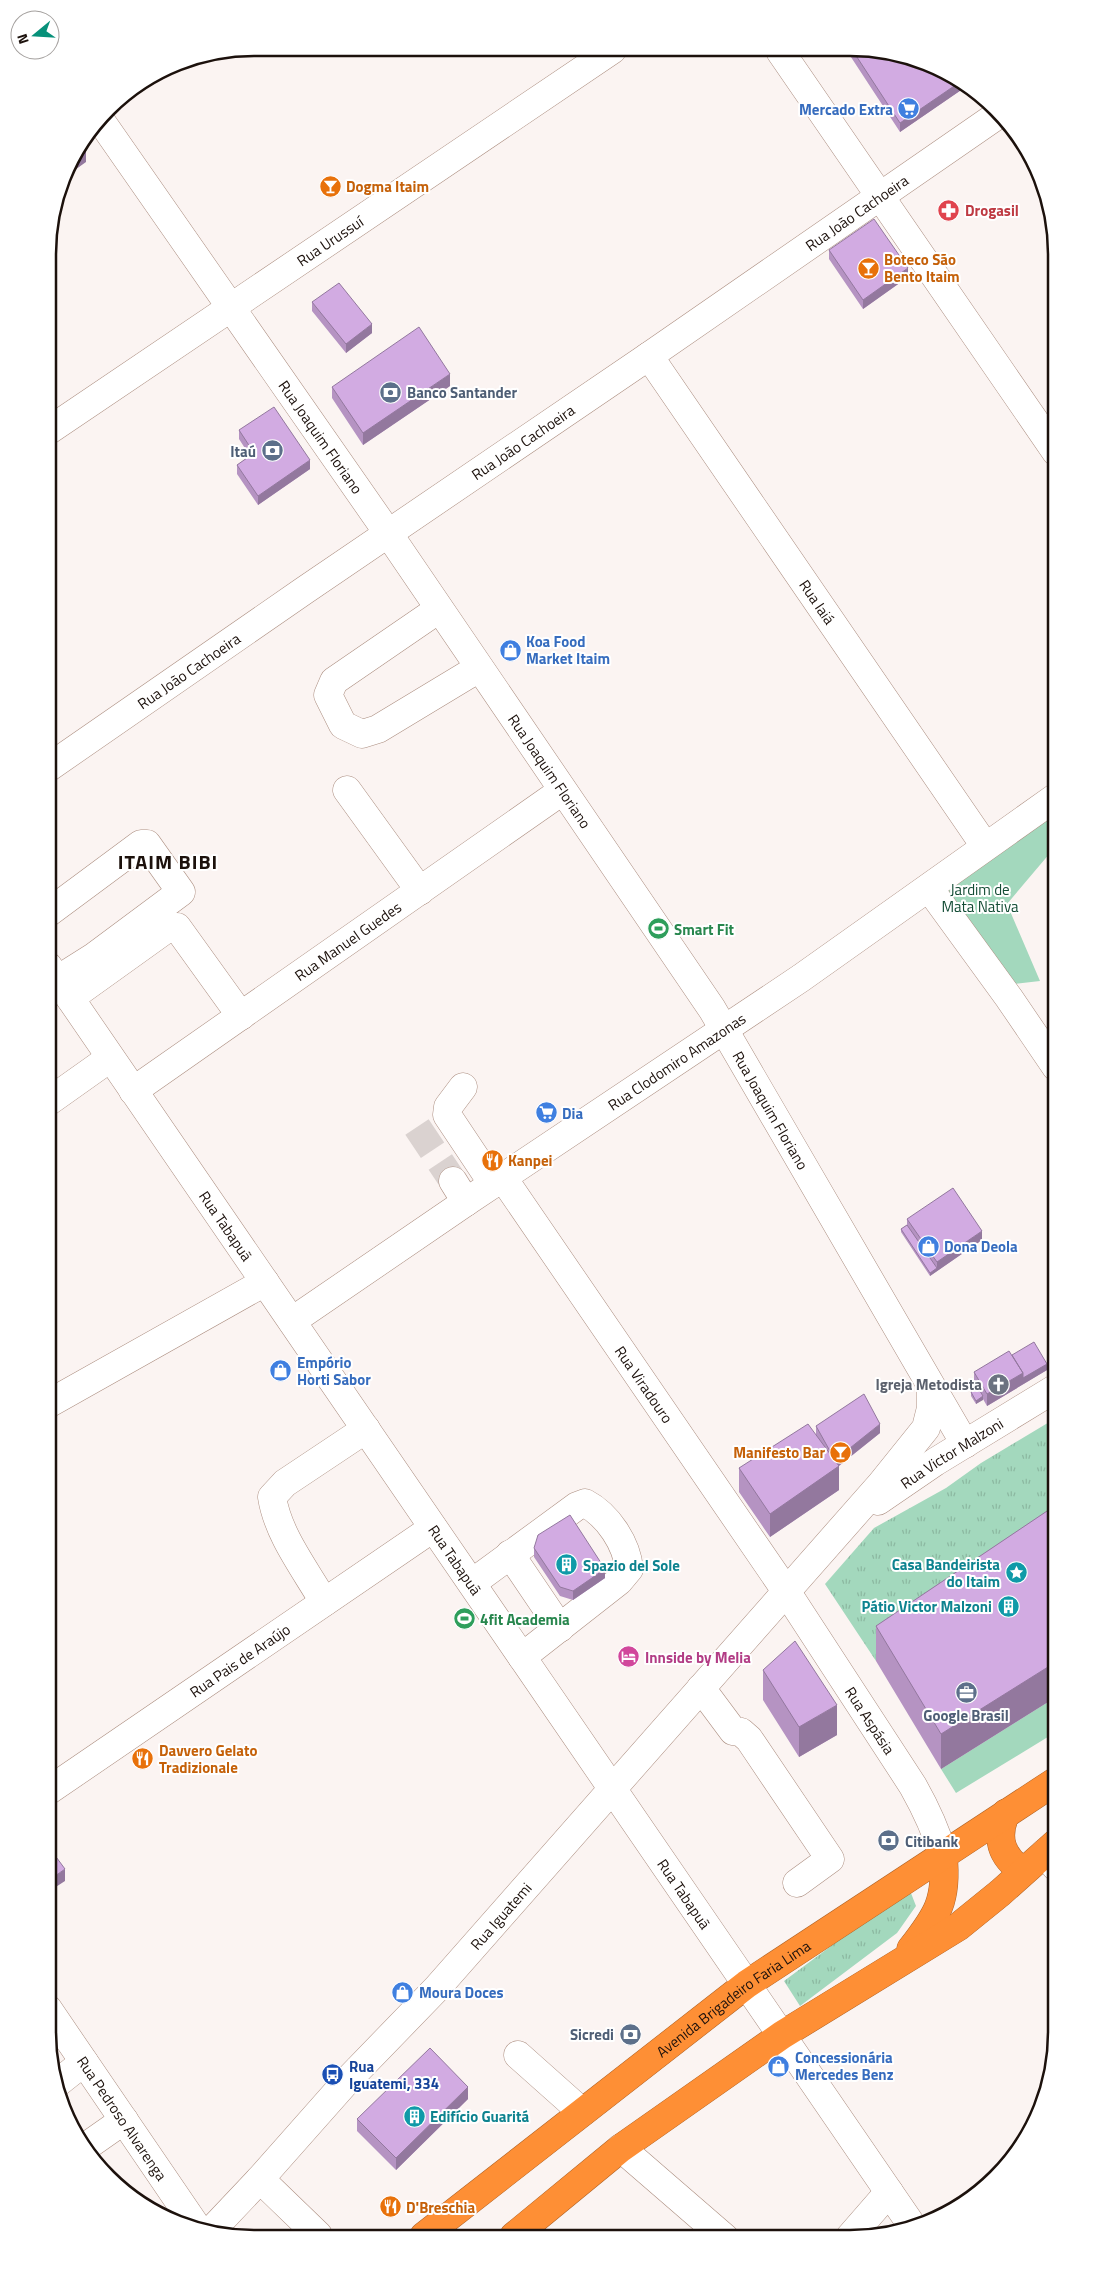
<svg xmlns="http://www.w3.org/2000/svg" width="1104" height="2286" font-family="'Titillium Web',sans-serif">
	<defs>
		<pattern id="park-tufts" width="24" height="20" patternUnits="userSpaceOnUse" patternTransform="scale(1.25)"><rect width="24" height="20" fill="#a3d8bd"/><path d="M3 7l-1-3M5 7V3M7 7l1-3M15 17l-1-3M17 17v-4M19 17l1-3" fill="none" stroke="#8cb8a1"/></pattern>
	</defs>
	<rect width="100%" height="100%" fill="#fbf4f2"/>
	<path fill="url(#park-tufts)" d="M1056,1418V1540L876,1661L825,1584L874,1528L946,1488L981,1463Z
		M909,1888L916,1906L897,1933L800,2006L784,1981Z"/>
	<path fill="#a3d8bd" d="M1056,810V846L1007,904L1040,981L1005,985L942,890Z
		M1056,1697V1732L956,1793L941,1769Z"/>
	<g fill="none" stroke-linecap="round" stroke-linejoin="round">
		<path stroke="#dad2d0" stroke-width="28" stroke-dasharray="28 14" stroke-linecap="butt" d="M417,1127L453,1181"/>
		<defs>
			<g id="minor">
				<path d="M780,51L1056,452"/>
				<path id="s1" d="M101,121L388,533L712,1009L965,1444"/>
				<path id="s2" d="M649,356L985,846"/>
				<path id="s3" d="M48,431L612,50"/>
				<path d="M439,609L334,681L328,695L343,725L362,734L378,729L479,668"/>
				<path id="s4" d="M48,768L305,590L649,356L999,114"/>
				<path d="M347,790L420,891"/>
				<path d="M929,888L1009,998L1056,1067"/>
				<path d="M48,913L141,844H147L181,892L95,956L57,980"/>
				<path id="s5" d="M48,966L913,2227"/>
				<path d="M70,998L169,927H177L241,1016"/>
				<path d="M463,1087L448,1107L447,1115L493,1184"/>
				<path id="s6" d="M133,1091L562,791"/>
				<path d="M48,1102L110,1058"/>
				<path id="s7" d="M503,1178L786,1591L913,1786C926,1809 936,1830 943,1855"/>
				<path d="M453,1181L466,1202"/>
				<path id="s8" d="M292,1321L466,1202L801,978L1056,797"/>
				<path d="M48,1404L265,1282"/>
				<path id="s9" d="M878,1501L935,1462L1056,1388"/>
				<path d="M510,1554L560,1628"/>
				<path d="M472,1583L577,1506L585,1503C608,1515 627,1544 629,1569L619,1581L522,1657"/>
				<path d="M324,1602C305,1569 278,1535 272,1497L285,1483L366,1429"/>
				<path d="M701,1688L733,1731L741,1732L749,1739L830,1859L797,1883"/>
				<path id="s10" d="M48,1791L433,1528"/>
				<path d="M1045,1853L1056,1867"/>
				<path id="s11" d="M48,2009L198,2229"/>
				<path d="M518,2055L582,2112"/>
				<path d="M55,2085L84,2062"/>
				<path d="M84,2148L124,2120"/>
				<path d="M621,2148L725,2238"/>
				<path d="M260,2179L318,2235"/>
				<path id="s12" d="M209,2233L260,2179L345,2083L437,1988L881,1484L926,1428L931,1408V1388"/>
				<path d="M849,2238L889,2192"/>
			</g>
			<g id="highway">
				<path d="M1006,1813C995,1837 1001,1857 1023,1871"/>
				<path d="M911,1949C937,1916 948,1900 943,1855"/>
				<path id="s13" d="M424,2236L747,1984L1056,1781"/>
				<path d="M514,2236L621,2148L782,2035L958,1927L1000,1893L1056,1843"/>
			</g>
		</defs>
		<use href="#minor" stroke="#ac8e80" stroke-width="29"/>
		<use href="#highway" stroke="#af6327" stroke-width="29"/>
		<use href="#minor" stroke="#fff" stroke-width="28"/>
		<use href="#highway" stroke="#fe8f35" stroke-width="28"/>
	</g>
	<path fill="#b593c2" d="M847,51H890L941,69L967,86L900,132Z
		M829,250L908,277L863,309L829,259Z
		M312,302L372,333L346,353L312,311Z
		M450,386L363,445L332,398V387Z
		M239,430L310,469L258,505L237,474V465L250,456L239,439Z
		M907,1219L982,1240L930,1276L901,1232V1229L907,1225Z
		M1012,1355L1047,1370L987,1406L983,1399L976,1404L971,1396V1392L977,1389L974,1384V1372Z
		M816,1426L880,1433L839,1466V1490L770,1537L739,1492V1468L816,1435Z
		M1056,1505V1697L941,1769L876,1661V1626Z
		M534,1548L605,1578L573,1600L560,1596L534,1557Z
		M763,1670L837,1735L799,1757L763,1700Z
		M468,2099L396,2170L357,2131V2119Z"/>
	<path fill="#93789e" d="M960,82L967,86L900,132V123Z
		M86,150V162L65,177L69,163L70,162Z
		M908,268V277L863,309V300Z
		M372,324V333L346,353V344Z
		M450,374V386L363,445V433Z
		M310,460V469L258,505V496Z
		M52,637V654L48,657V640Z
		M982,1231V1240L930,1276V1273L937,1268V1262Z
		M1047,1364V1370L987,1406V1394L1023,1373Z
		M983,1396V1400L976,1404V1401Z
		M880,1424V1433L836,1468L839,1466V1490L770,1537V1514L835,1468V1460Z
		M605,1569V1578L573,1600V1591Z
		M1056,1662V1697L941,1769V1734Z
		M837,1705V1735L799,1757V1727Z
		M65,1869V1881L48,1892V1881Z
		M468,2087V2099L396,2170V2158Z"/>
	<path fill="#d2abe2" stroke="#93789e" d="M853,51H890L941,69L960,82L900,123Z
		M83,145L86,150L70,162Z
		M874,219L908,268L863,300L829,250Z
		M339,283L372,324L346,344L312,302Z
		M419,327L450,374L363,433L332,387Z
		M274,407L310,460L258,496L237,465L254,453L239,430Z
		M48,630L52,637L48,640Z
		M953,1188L982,1231L937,1262L907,1219Z
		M907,1225L937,1268L930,1273L901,1229Z
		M1034,1342L1047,1364L1023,1378V1373L1012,1355Z
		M1009,1351L1023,1373L987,1394L974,1372Z
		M978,1388L983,1396L976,1401L971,1392Z
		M864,1394L880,1424L835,1460L816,1426Z
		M808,1424L839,1466L770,1514L739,1468Z
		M1056,1505V1662L941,1734L876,1626Z
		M570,1515L605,1569L573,1591L560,1587L534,1548L538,1535Z
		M795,1641L837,1705L799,1727L763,1670Z
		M48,1846L65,1869L48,1881Z
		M430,2048L468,2087L396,2158L357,2119Z"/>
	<defs>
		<symbol id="supermarket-disc" viewBox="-11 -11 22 22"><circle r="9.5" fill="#3f7fe0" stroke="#fff"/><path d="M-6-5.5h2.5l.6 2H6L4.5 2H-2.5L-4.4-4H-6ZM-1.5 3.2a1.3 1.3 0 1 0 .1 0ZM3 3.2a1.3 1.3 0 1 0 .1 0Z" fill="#fff"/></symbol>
		<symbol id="bar-disc" viewBox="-11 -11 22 22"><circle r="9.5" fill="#e8710a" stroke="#fff"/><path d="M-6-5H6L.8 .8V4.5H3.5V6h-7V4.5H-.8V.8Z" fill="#fff"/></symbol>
		<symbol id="pharmacy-disc" viewBox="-11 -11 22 22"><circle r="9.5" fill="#e0444e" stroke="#fff"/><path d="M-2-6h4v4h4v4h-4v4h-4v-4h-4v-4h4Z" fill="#fff"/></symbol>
		<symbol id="bank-disc" viewBox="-11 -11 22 22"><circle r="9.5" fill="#5c6f8a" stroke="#fff"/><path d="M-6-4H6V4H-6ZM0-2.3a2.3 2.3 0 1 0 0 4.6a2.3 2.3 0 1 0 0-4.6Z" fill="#fff"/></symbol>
		<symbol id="shop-disc" viewBox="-11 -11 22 22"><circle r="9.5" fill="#3f7fe0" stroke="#fff"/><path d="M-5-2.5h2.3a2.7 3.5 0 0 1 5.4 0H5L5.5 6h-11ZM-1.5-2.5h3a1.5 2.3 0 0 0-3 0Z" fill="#fff"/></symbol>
		<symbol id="stadium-disc" viewBox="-11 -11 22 22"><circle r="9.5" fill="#2e9e5b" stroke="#fff"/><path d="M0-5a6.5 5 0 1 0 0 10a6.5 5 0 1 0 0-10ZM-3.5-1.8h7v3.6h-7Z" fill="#fff"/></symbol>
		<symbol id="restaurant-disc" viewBox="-11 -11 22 22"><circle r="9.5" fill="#e8710a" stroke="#fff"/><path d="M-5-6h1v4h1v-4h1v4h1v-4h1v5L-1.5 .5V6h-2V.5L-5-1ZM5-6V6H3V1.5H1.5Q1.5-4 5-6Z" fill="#fff"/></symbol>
		<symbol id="church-disc" viewBox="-11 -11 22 22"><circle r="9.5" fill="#6b7280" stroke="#fff"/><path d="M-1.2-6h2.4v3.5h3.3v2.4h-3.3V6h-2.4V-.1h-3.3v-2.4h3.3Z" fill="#fff"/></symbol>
		<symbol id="building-disc" viewBox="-11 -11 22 22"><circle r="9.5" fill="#0f9aa8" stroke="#fff"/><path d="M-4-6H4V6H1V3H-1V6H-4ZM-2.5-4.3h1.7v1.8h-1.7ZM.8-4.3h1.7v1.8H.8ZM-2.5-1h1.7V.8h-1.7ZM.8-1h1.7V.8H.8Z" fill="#fff"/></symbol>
		<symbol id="sight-disc" viewBox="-11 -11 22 22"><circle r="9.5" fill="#0f9aa8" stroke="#fff"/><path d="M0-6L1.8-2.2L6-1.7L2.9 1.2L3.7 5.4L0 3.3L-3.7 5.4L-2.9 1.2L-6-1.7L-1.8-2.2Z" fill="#fff"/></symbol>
		<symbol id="hotel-disc" viewBox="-11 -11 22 22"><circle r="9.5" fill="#d1479c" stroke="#fff"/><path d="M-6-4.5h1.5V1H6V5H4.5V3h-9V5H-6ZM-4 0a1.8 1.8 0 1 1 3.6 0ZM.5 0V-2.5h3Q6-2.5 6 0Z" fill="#fff"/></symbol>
		<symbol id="office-disc" viewBox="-11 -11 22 22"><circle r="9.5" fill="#5c6f8a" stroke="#fff"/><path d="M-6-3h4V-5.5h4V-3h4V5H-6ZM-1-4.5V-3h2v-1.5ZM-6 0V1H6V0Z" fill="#fff"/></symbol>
		<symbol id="bus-disc" viewBox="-11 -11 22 22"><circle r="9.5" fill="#1a4fb4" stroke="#fff"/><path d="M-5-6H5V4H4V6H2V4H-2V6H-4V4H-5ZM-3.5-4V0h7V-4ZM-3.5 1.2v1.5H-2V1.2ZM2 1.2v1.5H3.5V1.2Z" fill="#fff"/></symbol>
	</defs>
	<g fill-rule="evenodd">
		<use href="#supermarket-disc" x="896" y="96" width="25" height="25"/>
		<use href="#bar-disc" x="318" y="174" width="25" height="25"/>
		<use href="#pharmacy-disc" x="936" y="198" width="25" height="25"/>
		<use href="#bar-disc" x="856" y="256" width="25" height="25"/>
		<use href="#bank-disc" x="378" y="380" width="25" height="25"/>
		<use href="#bank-disc" x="260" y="438" width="25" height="25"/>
		<use href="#shop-disc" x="498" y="638" width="25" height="25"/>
		<use href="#stadium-disc" x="646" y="916" width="25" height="25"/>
		<use href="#supermarket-disc" x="534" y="1100" width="25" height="25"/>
		<use href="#restaurant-disc" x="480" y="1148" width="25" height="25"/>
		<use href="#shop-disc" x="916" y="1234" width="25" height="25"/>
		<use href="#shop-disc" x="268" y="1358" width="25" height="25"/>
		<use href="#church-disc" x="986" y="1372" width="25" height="25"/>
		<use href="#bar-disc" x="828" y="1440" width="25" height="25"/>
		<use href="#building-disc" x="554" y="1552" width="25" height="25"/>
		<use href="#sight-disc" x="1004" y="1560" width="25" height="25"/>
		<use href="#building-disc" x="996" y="1594" width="25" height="25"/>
		<use href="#stadium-disc" x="452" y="1606" width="25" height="25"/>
		<use href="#hotel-disc" x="616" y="1644" width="25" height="25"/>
		<use href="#office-disc" x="954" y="1680" width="25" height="25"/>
		<use href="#restaurant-disc" x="130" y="1746" width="25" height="25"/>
		<use href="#bank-disc" x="876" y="1828" width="25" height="25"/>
		<use href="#shop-disc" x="390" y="1980" width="25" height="25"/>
		<use href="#bank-disc" x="618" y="2022" width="25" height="25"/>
		<use href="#shop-disc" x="766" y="2054" width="25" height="25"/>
		<use href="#bus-disc" x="320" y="2062" width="25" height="25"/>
		<use href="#building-disc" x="402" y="2104" width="25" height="25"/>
		<use href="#restaurant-disc" x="378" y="2194" width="25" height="25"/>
	</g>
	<g text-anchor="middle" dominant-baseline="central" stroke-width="4" stroke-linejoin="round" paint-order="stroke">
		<g font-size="15" font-weight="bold" fill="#366cbe" stroke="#fff" text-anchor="start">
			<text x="893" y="109" text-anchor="end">Mercado Extra</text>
			<text x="526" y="641">Koa Food<tspan x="526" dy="17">Market Itaim</tspan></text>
			<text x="562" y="1113">Dia</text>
			<text x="944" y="1246">Dona Deola</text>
			<text x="297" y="1362">Empório<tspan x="297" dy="17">Horti Sabor</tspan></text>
			<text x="419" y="1992">Moura Doces</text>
			<text x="795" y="2057">Concessionária<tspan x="795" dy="17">Mercedes Benz</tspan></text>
		</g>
		<g font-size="15" font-weight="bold" fill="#c56008" stroke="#fff" text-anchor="start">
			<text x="346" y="186">Dogma Itaim</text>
			<text x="884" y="259">Boteco São<tspan x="884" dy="17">Bento Itaim</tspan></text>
			<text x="508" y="1160">Kanpei</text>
			<text x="825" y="1452" text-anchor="end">Manifesto Bar</text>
			<text x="159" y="1750">Davvero Gelato<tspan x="159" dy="17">Tradizionale</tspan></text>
			<text x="406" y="2207">D'Breschia</text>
		</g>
		<g font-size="15" font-weight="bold" fill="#be3a42" stroke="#fff" text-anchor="start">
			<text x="965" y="210">Drogasil</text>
		</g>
		<g font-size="15" fill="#1c110c" stroke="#fff">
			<text stroke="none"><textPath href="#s4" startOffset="981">Rua João Cachoeira</textPath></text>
			<text stroke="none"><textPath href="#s3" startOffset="340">Rua Urussuí</textPath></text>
			<text stroke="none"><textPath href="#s1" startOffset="385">Rua Joaquim Floriano</textPath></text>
			<text stroke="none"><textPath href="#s4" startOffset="576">Rua João Cachoeira</textPath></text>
			<text stroke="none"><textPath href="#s2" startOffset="298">Rua Iaiá</textPath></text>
			<text stroke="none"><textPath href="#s4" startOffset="171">Rua João Cachoeira</textPath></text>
			<text stroke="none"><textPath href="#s1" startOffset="790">Rua Joaquim Floriano</textPath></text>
			<text stroke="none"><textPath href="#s6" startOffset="262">Rua Manuel Guedes</textPath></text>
			<text stroke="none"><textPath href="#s8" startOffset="464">Rua Clodomiro Amazonas</textPath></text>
			<text stroke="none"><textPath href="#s1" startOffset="1195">Rua Joaquim Floriano</textPath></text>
			<text stroke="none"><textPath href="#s5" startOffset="315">Rua Tabapuã</textPath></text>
			<text stroke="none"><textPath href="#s7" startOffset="250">Rua Viradouro</textPath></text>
			<text stroke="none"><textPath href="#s9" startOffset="88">Rua Victor Malzoni</textPath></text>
			<text stroke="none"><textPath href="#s5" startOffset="720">Rua Tabapuã</textPath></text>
			<text stroke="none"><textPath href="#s10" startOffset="232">Rua Pais de Araújo</textPath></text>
			<text stroke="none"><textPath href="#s7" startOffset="655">Rua Aspásia</textPath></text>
			<text stroke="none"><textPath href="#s5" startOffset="1125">Rua Tabapuã</textPath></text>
			<text stroke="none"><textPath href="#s12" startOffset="431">Rua Iguatemi</textPath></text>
			<text stroke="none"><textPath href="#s13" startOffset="390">Avenida Brigadeiro Faria Lima</textPath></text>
			<text stroke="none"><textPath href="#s11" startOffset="132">Rua Pedroso Alvarenga</textPath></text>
		</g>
		<g font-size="15" font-weight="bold" fill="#4e5e75" stroke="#fff" text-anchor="start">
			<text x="407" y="392">Banco Santander</text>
			<text x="256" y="451" text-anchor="end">Itaú</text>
			<text x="966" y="1715" text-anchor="middle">Google Brasil</text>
			<text x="905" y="1841">Citibank</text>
			<text x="614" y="2034" text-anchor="end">Sicredi</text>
		</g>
		<g font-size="15" fill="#134c35" stroke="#fff">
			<text x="980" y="889">Jardim de<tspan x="980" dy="17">Mata Nativa</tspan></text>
		</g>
		<g font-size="15" font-weight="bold" fill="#27864d" stroke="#fff" text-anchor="start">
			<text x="674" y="929">Smart Fit</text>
			<text x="480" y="1619">4fit Academia</text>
		</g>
		<g font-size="15" font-weight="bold" fill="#5b616d" stroke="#fff" text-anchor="end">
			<text x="982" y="1384">Igreja Metodista</text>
		</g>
		<g font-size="15" font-weight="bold" fill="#0d838f" stroke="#fff" text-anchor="end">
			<text x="1000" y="1564">Casa Bandeirista<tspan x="1000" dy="17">do Itaim</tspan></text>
			<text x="583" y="1565" text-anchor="start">Spazio del Sole</text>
			<text x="992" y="1606">Pátio Victor Malzoni</text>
			<text x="430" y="2116" text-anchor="start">Edifício Guaritá</text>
		</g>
		<g font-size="15" font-weight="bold" fill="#b23c85" stroke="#fff" text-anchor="start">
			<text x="645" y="1657">Innside by Melia</text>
		</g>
		<g font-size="15" font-weight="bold" fill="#164399" stroke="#fff" text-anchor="start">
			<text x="349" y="2066">Rua<tspan x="349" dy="17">Iguatemi, 334</tspan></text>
		</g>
		<g font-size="20" font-weight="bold" letter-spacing="1" fill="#1c110c" stroke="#fff">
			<text x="168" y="861">ITAIM BIBI</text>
		</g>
	</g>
	<path d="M0 0H1104V2286H0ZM254 56H850A198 198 0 0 1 1048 254V2032A198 198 0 0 1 850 2230H254A198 198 0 0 1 56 2032V254A198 198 0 0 1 254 56Z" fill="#fff" fill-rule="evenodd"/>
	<path fill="none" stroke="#1c110c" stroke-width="2.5" d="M254 56H850A198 198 0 0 1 1048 254V2032A198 198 0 0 1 850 2230H254A198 198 0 0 1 56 2032V254A198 198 0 0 1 254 56Z"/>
	<g transform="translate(35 35) rotate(252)"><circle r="24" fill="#ffffff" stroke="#a4a09e"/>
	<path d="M0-4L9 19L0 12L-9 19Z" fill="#07917a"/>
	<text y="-8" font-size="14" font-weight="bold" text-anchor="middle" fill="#1c110c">N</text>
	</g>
</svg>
